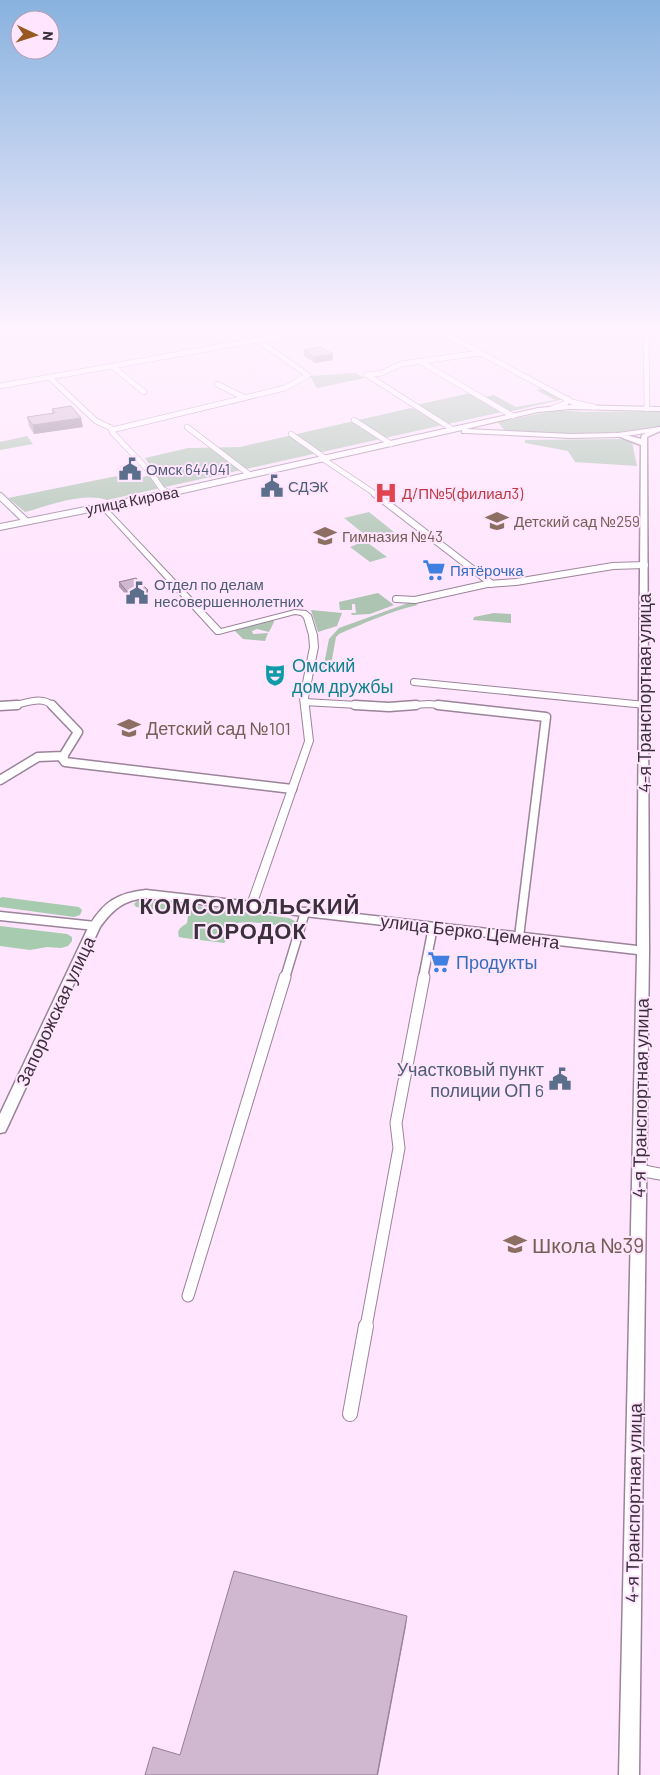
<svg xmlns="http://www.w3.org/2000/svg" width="660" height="1775" font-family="Barlow,sans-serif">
	<rect width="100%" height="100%" fill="#ffe5fe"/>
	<path fill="#adc4b2" d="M355,373L365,378L317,388L310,376Z
		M544,389L557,398L564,399L508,412L484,397L494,395L516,407L555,400L536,390Z
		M471,393L502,412L448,424L416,405Z
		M411,408L415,409L443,425L107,500C82,492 49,506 25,512L8,498L117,476L124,481L156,474L145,458L188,448L240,447Z
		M556,410L584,412L660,411V427L603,434L512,432L505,431L498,422Z
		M27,436L33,444L0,450V442Z
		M619,439L632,442L637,466L575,462L568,451L525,443V440Z
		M369,512L394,532L369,538L344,518Z
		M362,542L368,543L387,557L370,562L350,547Z
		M378,593L394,605L370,614L352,615L351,613H356L355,604H352V610H340L339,602Z
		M411,602L418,605C390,611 365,623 339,634L336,637L330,670L326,671L323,669L329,639L339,628Z
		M311,610L342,613L337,626L318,632Z
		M494,613L511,614V623L473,620L474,617Z
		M273,619L274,622L269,632L257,629L252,631L253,634L268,633L265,641L243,639L235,631L236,629Z"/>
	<path fill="#a7cbae" d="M2,897L79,907L82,910L80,915L74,917L0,907V898Z
		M143,899L289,918L295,921L296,924L290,928C278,926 215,911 227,940L224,943L184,938L179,937C176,929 182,927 187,923L188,916L183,913L136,907L134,904L137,901Z
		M0,926L67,934L72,937V941L68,946L61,948L47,947L30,950L0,946Z"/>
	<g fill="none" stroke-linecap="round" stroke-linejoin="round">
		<defs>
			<path id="minor-far4" d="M438,330L572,402L594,407
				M646,330L647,409
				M419,361L513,416
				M112,366L144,392
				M49,377L96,421L111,428L112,432L150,472L162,489L170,493
				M217,384L245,398
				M0,386L308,331L324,330
				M553,408L566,403L568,399
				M354,420L391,444
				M187,427L250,475
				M452,429L367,375L382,373L401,364L480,353
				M112,430L285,388L308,375L257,340
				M291,434L325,458
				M323,459L377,495"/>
			<path id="minor-far3" d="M375,494L492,584
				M0,496L26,521
				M396,599L415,600L487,584L516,582L613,566L645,565
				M414,682L645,705
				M304,702L376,706
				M0,706H3
				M9,706C23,705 41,694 53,706
				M399,706L429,704L449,706"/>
			<path id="minor-far2" d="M52,705L78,732L62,758L65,762L292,789
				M355,705L389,707L416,705
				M438,705L546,717L519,937
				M0,706L17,705
				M0,780L38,757L64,756
				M0,916L95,926
				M285,978L305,912
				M423,978L433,927"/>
			<path id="minor-far1" d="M639,1170L660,1174
				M188,1296L285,977
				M366,1327L399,1148L396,1123L424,977"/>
			<path id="minor" d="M350,1414L366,1326"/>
			<path id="tertiary" d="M101,506H105L221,629L295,610L306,611L311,615L317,635L318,647L308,698L313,741L255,909L251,910L246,907L305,741L300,698L310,647L309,635L304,618L301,615L295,614L219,634H216L101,508Z"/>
			<path id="secondary" d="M660,427V431L647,437L649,951L639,1775H619L637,954L146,898C124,900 113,909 100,927L7,1128L5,1132L0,1133V1114L89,926C104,902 117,893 146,890L637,946L641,445L615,435L618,433L641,439L642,435L656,428Z"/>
			<path id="primary" d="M570,405L660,407V411L570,409L538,412L466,429L571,434L618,433L660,427V431L618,437L571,438L465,433H462V430L170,496L0,530V524L170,490L538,408Z"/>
		</defs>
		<use href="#minor-far4" stroke="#9b839a" stroke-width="6"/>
		<use href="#minor-far3" stroke="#9b839a" stroke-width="8"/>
		<use href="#minor-far2" stroke="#9b839a" stroke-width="11"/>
		<use href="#minor-far1" stroke="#9b839a" stroke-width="13"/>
		<use href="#minor" stroke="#9b839a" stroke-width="16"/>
		<use href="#tertiary" stroke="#9b839a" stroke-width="2"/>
		<use href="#secondary" stroke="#9b839a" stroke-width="3"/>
		<use href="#primary" stroke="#9b839a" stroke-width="2"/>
		<use href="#minor-far4" stroke="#fff" stroke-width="5"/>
		<use href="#minor-far3" stroke="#fff" stroke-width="6"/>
		<use href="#minor-far2" stroke="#fff" stroke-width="8"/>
		<use href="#minor-far1" stroke="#fff" stroke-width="11"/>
		<use href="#minor" stroke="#fff" stroke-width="14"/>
		<use href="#tertiary" fill="#fff" fill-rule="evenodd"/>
		<use href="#secondary" fill="#fff" fill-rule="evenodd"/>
		<use href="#primary" fill="#fff" fill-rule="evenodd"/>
	</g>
	<path fill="#b49eb4" d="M304,350L333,354V360L315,363L304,356Z
		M52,409L83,427L34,434L29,426L27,417L52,413Z
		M119,582L148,590V595L131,600L119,587Z"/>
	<path fill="#928192" d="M333,354V360L315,363V357Z
		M81,418L83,427L34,434L33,425Z
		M148,590V595L131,600L130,595Z
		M407,1616L406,1626L378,1775H377Z"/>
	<path fill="#d1b8d1" stroke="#928192" d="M321,347L333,354L315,357L304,350Z
		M71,406L81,418L33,425L27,417L55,413L52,409Z
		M136,578L148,590L130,595L119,582Z
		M234,1571L407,1616L377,1775H145L153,1747L180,1755Z"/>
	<linearGradient id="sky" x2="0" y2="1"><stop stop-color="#88b2df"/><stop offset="0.57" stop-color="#fff3ff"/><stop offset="1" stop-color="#fff3ff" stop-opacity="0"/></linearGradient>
	<rect width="660" height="579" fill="url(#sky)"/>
	<defs>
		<symbol id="civic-bare" viewBox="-9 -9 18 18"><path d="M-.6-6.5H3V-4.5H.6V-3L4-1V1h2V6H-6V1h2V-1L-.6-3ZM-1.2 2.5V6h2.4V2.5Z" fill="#5c6f8a" stroke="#ffe5fe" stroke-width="2.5" paint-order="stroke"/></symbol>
		<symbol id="hospital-bare" viewBox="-9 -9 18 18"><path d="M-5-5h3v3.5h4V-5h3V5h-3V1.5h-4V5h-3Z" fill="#e0444e" stroke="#ffe5fe" stroke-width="2.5" paint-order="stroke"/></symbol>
		<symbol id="school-bare" viewBox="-9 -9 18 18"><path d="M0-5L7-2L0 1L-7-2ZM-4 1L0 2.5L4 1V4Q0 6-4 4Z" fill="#8d6e63" stroke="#ffe5fe" stroke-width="2.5" paint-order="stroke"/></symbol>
		<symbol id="supermarket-bare" viewBox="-9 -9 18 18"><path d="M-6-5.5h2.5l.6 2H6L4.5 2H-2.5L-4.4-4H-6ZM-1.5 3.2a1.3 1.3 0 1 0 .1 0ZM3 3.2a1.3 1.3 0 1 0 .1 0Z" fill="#3f7fe0" stroke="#ffe5fe" stroke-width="2.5" paint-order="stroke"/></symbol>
		<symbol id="theatre-bare" viewBox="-9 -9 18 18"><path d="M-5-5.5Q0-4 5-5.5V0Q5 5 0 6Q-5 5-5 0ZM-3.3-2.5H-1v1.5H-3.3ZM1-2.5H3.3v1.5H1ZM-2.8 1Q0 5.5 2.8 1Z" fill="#0f9aa8" stroke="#ffe5fe" stroke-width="2.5" paint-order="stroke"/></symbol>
	</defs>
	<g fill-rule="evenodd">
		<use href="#civic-bare" x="114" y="453" width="32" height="32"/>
		<use href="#civic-bare" x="256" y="470" width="32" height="32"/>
		<use href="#hospital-bare" x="370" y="477" width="32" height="32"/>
		<use href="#school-bare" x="481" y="505" width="32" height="32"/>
		<use href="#school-bare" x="309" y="520" width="32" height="32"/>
		<use href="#supermarket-bare" x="418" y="554" width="32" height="32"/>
		<use href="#civic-bare" x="121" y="577" width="32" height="32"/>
		<use href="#theatre-bare" x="259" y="659" width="32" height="32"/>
		<use href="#school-bare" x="113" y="712" width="32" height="32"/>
		<use href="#supermarket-bare" x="423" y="946" width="32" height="32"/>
		<use href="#civic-bare" x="544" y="1063" width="32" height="32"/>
		<use href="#school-bare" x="499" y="1228" width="32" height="32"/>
	</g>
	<g text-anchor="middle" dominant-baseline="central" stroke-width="4" stroke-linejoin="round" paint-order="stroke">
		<g font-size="15" fill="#4e5e75" stroke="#ffe5fe" text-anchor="start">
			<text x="146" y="469">Омск 644041</text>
			<text x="288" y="486">СДЭК</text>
			<text x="154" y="584">Отдел по делам<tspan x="154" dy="17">несовершеннолетних</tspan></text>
		</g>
		<g font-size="15" fill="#be3a42" stroke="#ffe5fe" text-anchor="start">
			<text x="402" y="493">Д/П№5(филиал3)</text>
		</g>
		<g font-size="15" fill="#3a303a" stroke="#ffe5fe">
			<text transform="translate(132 500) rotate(-11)">улица Кирова</text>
		</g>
		<g font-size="15" fill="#785e54" stroke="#ffe5fe" text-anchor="start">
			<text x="514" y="521">Детский сад №259</text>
			<text x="342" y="536">Гимназия №43</text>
		</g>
		<g font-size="15" fill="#366cbe" stroke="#ffe5fe" text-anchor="start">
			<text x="450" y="570">Пятёрочка</text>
		</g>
		<g font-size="18" fill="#0d838f" stroke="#ffe5fe" text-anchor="start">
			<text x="292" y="665">Омский<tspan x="292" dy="21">дом дружбы</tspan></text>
		</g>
		<g font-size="18" fill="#3a303a" stroke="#ffe5fe">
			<text transform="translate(644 693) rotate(-90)">4-я Транспортная улица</text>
			<text transform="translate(470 931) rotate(7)">улица Берко Цемента</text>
			<text transform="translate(55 1011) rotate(-65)">Запорожская улица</text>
			<text transform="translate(640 1098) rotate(-89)">4-я Транспортная улица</text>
			<text transform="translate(633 1503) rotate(-89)">4-я Транспортная улица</text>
		</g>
		<g font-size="18" fill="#785e54" stroke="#ffe5fe" text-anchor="start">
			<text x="146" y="728">Детский сад №101</text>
		</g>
		<g font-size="18" fill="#366cbe" stroke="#ffe5fe" text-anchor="start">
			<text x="456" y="962">Продукты</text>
		</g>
		<g font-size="18" fill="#4e5e75" stroke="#ffe5fe" text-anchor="end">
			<text x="544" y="1069">Участковый пункт<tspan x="544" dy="21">полиции ОП 6</tspan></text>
		</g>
		<g font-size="21" fill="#785e54" stroke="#ffe5fe" text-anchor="start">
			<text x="532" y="1244">Школа №39</text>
		</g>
		<g font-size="22" font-weight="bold" letter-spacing="1" fill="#3a303a" stroke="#ffe5fe">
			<text x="250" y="905">КОМСОМОЛЬСКИЙ<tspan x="250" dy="25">ГОРОДОК</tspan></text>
		</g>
	</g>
	<g transform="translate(35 35) rotate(94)"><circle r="24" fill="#ffe5fe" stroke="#b09db0"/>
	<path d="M0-4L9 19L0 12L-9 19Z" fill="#985822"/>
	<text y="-8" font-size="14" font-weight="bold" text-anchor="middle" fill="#3a303a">N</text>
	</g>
</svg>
